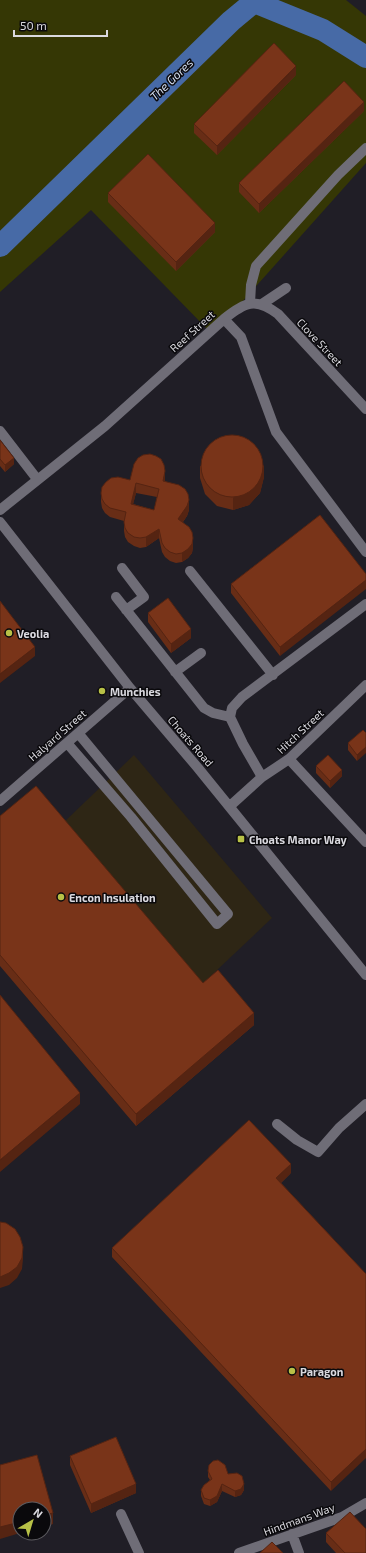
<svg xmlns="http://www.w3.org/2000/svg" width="366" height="1553" font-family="'Exo 2',sans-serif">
	<rect width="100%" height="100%" fill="#201e26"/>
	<path fill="#2e2615" d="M134,755L272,918L198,988L61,825Z"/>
	<path fill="#353705" d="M0,0H346L366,16V163L234,311L211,333L91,210L0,292Z"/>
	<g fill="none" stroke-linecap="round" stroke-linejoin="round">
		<path stroke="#476aa6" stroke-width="3.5" d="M254,2L256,0"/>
		<path stroke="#476aa6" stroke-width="22" d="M0,246L231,21L254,2L323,30L366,57"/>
		<path stroke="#6f6d77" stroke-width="10" d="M250,303L251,285L256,266L338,175L366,148
			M262,304L286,288
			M224,319L241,337L276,432L366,552
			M0,431L37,479
			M0,510L105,426L224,319C245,302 255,297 278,314L366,409
			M0,522L130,688L198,768L366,975
			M122,568L144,597L126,610
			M190,571L273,675
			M116,597L204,708L213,713L230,717
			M175,672L201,653
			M67,743L131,817L217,924L228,914L78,733
			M289,759L366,842
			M262,777L243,744L230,717L232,708L242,697L366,604
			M0,801L130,688
			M230,806L262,777L289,759L366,685
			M277,1124L297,1140L318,1152L339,1128L366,1104
			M121,1514L139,1553
			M292,1534L299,1553
			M239,1553L342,1517L366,1503"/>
	</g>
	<path fill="#682d16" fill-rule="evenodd" d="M296,75L217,155L194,133V124Z
		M364,111L259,213L239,192V183Z
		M108,193L215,232L176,271L108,202Z
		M0,440L14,464L5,472L0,466Z
		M200,466L264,477L260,493L249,505L233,510L217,506L205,494L200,478Z
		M130,480H165V481L189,510L187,516L183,522L193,547L192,553L188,558L182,562L176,563L170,561L165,557L162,552L159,538L146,547L140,548L134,546L128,542L125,537L124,531V521L110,517L105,513L102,508L101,502V493ZM136,493L157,497L154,510L133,504Z
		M320,515L280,656L231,593V584Z
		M148,613L191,638L171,653L148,622Z
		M363,730L357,761L348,750V743Z
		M316,766L342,776L330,788L316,773Z
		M0,816L254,1025L136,1126L0,966Z
		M291,1173L281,1183L366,1274L331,1491L112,1257V1248Z
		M70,1456L136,1493L91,1513L70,1465Z
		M208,1471L228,1474L244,1490L241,1495L235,1497L222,1491L217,1502L210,1506L204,1504L201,1496V1490L210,1480L208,1477Z
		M326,1533L366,1553H336L326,1542Z"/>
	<path fill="#552412" d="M296,66V75L217,155V146Z
		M364,102V111L259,213V204Z
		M215,223V232L176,271V262Z
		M14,458V464L5,472V465Z
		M264,465V477L260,493L249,505L233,510V498Z
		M165,471V480L163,490V481Z
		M136,483V493L131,513V504Z
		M189,500V510L187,516L178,528V519Z
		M159,529V538L146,547V537Z
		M193,538V547L192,553L188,558L182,562V553Z
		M366,580V589L280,656V647Z
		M191,629V638L171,653V644Z
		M35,647V656L0,683V674Z
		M366,747V753L357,761V755Z
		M342,770V776L330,788V781Z
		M254,1013V1025L136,1126V1114Z
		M80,1093V1104L0,1172V1160Z
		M291,1164V1173L276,1187V1178Z
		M23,1247V1259L22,1269L17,1278L9,1285L0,1288V1277Z
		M366,1449V1458L331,1491V1482Z
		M136,1484V1493L91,1513V1504Z
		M222,1484V1491L217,1502L210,1506V1500Z
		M244,1484V1490L241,1495L235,1497V1491Z
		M53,1513V1524L44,1527V1515Z
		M20,1522V1533L0,1539V1527Z"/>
	<path fill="#793419" stroke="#552412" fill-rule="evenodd" d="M274,43L296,66L217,146L194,124Z
		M344,81L364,102L259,204L239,183Z
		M148,154L215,223L176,262L108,193Z
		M201 466a31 31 0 1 1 62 0a31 31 0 1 1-62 0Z
		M0,440L14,458L5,465L0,459Z
		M150,454L156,456L161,459L164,465L165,471L163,481L179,485L185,489L188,494L189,500L187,506L178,519L189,527L192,532L193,538L192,544L188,549L182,553L176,554L170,552L165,548L162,543L159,529L146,537L140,538L134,537L128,533L125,528L124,522L126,512L110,508L105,504L102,499L101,493L102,487L106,482L111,478L118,477L130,480L134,464L138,458L143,455ZM136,483L159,489L154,510L131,504Z
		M320,515L366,574V580L280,647L231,584Z
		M168,598L191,629L171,644L148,613Z
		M0,601L35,647L0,674Z
		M363,730L366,733V747L357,755L348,743Z
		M328,755L342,770L330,781L316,766Z
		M36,786L203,983L218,970L254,1013L136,1114L0,955V816Z
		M0,995L80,1093L0,1160Z
		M249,1120L291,1164L276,1178L366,1274V1449L331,1482L112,1248Z
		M0,1222L6,1223L15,1229L20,1237L23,1247L22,1258L17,1267L9,1273L0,1277Z
		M116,1437L136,1484L91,1504L70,1456Z
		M37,1455L53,1513L44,1515V1509H20V1522L0,1527V1465Z
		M218,1460L225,1465L228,1474L237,1473L242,1476L244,1484L241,1489L235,1491L222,1484L217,1496L210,1500L204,1498L201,1490L204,1485L212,1479L208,1471L209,1465L213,1461Z
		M350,1512L366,1529V1553H345L326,1533Z
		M272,1542L283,1553H260Z"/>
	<g fill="#b8c147" stroke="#0a090c" stroke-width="1.5">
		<circle cx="9" cy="633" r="4"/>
		<circle cx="102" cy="691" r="4"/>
		<rect x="237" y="835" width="8" height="8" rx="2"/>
		<circle cx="61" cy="897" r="4"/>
		<circle cx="292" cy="1371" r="4"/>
	</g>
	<g text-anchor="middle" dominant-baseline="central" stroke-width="3" stroke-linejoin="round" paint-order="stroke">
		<g font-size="11" fill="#dad9df" stroke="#0a090c">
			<text transform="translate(192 331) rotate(-42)">Reef Street</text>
			<text transform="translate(320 342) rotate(47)">Clove Street</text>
			<text transform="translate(300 731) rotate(-43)">Hitch Street</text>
			<text transform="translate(57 735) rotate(-41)">Halyard Street</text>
			<text transform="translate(191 741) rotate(49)">Choats Road</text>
			<text transform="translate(299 1519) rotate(-20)">Hindmans Way</text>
		</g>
		<g font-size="11" font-weight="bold" fill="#dad9df" stroke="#0a090c" text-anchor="start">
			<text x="17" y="633">Veolia</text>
			<text x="110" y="691">Munchies</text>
			<text x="249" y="839">Choats Manor Way</text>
			<text x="69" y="897">Encon Insulation</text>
			<text x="300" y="1371">Paragon</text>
		</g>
		<g font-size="12" font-style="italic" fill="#d2dcee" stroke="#0a090c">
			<text transform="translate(171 79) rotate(-44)">The Gores</text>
		</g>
	</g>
	<g transform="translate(32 1521) rotate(38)"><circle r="19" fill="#0a090c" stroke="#5d5c60"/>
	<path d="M0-3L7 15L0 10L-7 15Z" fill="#b8c147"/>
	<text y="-6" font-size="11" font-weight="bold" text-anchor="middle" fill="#dad9df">N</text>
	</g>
	<path d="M14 30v6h93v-6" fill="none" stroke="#dad9df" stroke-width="2"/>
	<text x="20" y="30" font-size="12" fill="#dad9df" stroke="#0a090c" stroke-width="3" paint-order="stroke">50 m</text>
</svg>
